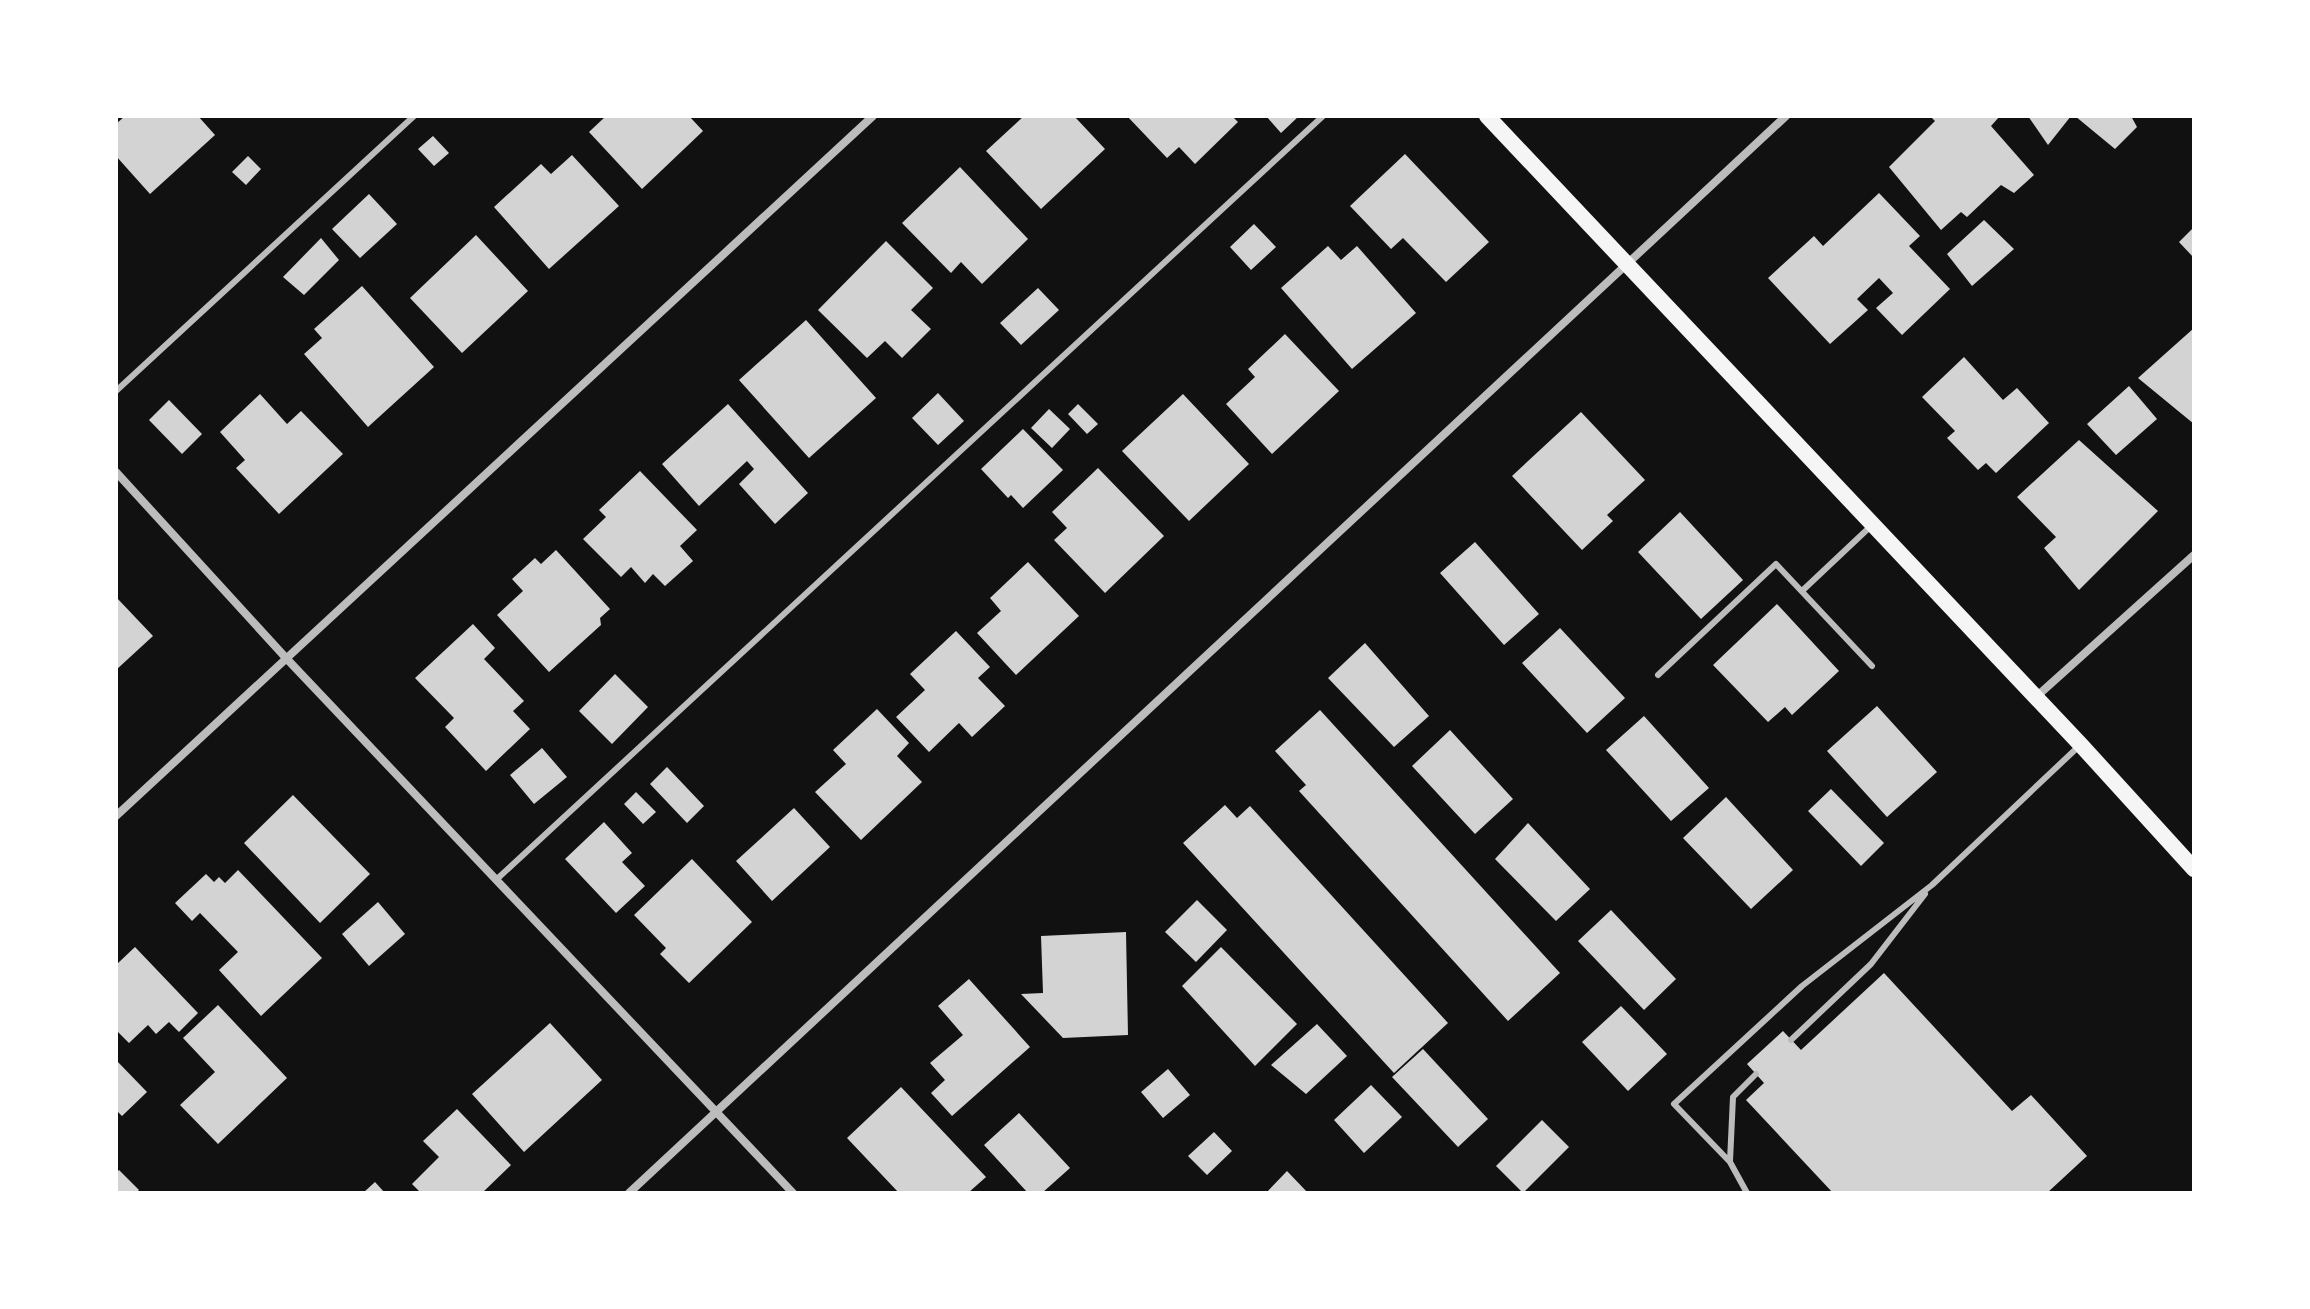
<svg xmlns="http://www.w3.org/2000/svg" width="2310" height="1309" font-family="Barlow,sans-serif">
	<rect width="100%" height="100%" fill="#111"/>
	<path fill="#d3d3d3" d="M125,116H198L215,135L150,194L116,156V124Z
		M606,116H689L703,131L642,189L589,132Z
		M1024,116H1074L1105,149L1041,209L986,151Z
		M1127,116H1232L1238,122L1195,164L1179,147L1167,158Z
		M1266,116H1299L1281,133Z
		M1930,116H2000L1991,126L2034,175L2014,193L2001,185L1967,217L1961,212L1941,230L1889,167L1935,121Z
		M2028,116H2071L2048,145Z
		M2075,116H2131L2137,127L2115,149Z
		M433,136L449,153L434,166L418,149Z
		M1405,154L1489,242L1446,282L1403,238L1391,249L1350,206Z
		M572,155L619,206L549,269L494,207L541,164L551,174Z
		M248,156L261,169L246,185L232,172Z
		M960,167L1028,239L982,284L961,262L951,273L902,223Z
		M1879,193L1920,236L1909,246L1950,289L1902,335L1876,308L1893,293L1879,278L1857,299L1868,310L1830,344L1768,278L1814,236L1823,246Z
		M369,194L397,224L360,258L332,229Z
		M1984,220L2014,249L1972,286L1947,254Z
		M1254,224L1276,247L1251,270L1230,247Z
		M2194,227V258L2179,242Z
		M476,235L528,291L462,353L410,298Z
		M321,238L339,260L304,295L283,277Z
		M886,241L933,288L911,310L931,329L902,358L885,341L867,358L818,310Z
		M1328,246L1341,260L1357,246L1416,313L1352,369L1281,288Z
		M362,286L434,367L368,427L304,354L322,338L314,329Z
		M1038,288L1059,310L1021,345L1000,323Z
		M806,320L876,398L809,458L739,380Z
		M2194,328V424L2138,378Z
		M1285,334L1339,391L1272,454L1226,404L1255,377L1248,369Z
		M1964,357L2003,400L2017,388L2049,423L1996,473L1986,463L1978,470L1947,438L1955,431L1922,397Z
		M2129,386L2157,419L2116,455L2087,424Z
		M938,393L964,421L938,445L912,418Z
		M260,394L287,424L301,411L343,454L279,514L236,468L245,460L220,432Z
		M1183,394L1249,464L1189,521L1122,451Z
		M169,400L202,434L182,454L149,420Z
		M728,404L808,493L775,524L739,484L754,469L747,461L699,506L662,464Z
		M1078,404L1098,424L1087,434L1068,414Z
		M1049,409L1070,429L1052,448L1031,428Z
		M1581,412L1645,480L1607,515L1613,521L1582,550L1512,476Z
		M1023,429L1063,470L1023,508L1011,495L1008,498L981,469Z
		M2079,440L2158,511L2079,590L2044,548L2056,537L2017,497Z
		M1098,468L1164,536L1105,593L1054,540L1067,528L1052,512Z
		M640,471L697,530L680,546L693,561L665,586L653,574L645,583L631,567L621,577L583,539L606,517L599,510Z
		M1680,512L1743,580L1701,619L1638,552Z
		M1475,542L1539,614L1504,645L1440,573Z
		M556,550L610,609L600,618L601,625L549,672L497,615L523,591L512,579L535,558L541,564Z
		M1028,562L1079,616L1016,675L977,633L1001,611L990,598Z
		M116,597L153,636L116,670Z
		M1777,604L1839,671L1792,715L1785,707L1768,722L1713,665Z
		M473,624L495,648L484,659L524,701L513,711L530,729L486,771L445,727L454,718L415,678Z
		M1560,628L1625,698L1587,733L1522,663Z
		M956,631L990,667L978,678L1005,706L972,737L959,723L929,752L896,717L925,690L910,674Z
		M1365,643L1429,716L1394,747L1328,678Z
		M615,674L648,707L612,744L579,711Z
		M1877,706L1937,772L1887,817L1827,751Z
		M877,709L909,743L897,756L922,782L861,840L815,792L846,764L833,750Z
		M1320,710L1560,973L1508,1021L1299,791L1306,785L1275,751Z
		M1644,716L1709,788L1671,821L1606,750Z
		M1450,730L1513,799L1475,834L1412,766Z
		M542,748L567,777L534,804L510,775Z
		M667,767L704,806L687,823L650,784Z
		M1831,789L1884,843L1861,866L1808,811Z
		M636,792L656,812L643,824L624,804Z
		M293,795L370,874L320,923L244,843Z
		M1726,797L1793,870L1751,909L1683,838Z
		M1225,805L1237,818L1250,806L1448,1023L1394,1073L1183,843Z
		M794,808L830,847L772,901L736,861Z
		M604,822L632,853L622,862L645,886L616,913L565,859Z
		M1528,823L1590,889L1556,921L1495,859Z
		M692,859L752,922L689,983L660,954L666,948L634,915Z
		M238,870L322,958L261,1016L219,970L238,952L200,913L192,921L175,903L206,874L214,882L219,877L225,883Z
		M1197,900L1227,930L1196,962L1165,932Z
		M378,902L405,934L369,966L342,934Z
		M1611,910L1676,979L1644,1010L1578,941Z
		M1126,932L1128,1035L1063,1038L1021,994L1043,993L1041,936Z
		M135,947L198,1013L179,1032L169,1022L156,1034L148,1025L129,1043L116,1030V965Z
		M1221,947L1297,1024L1255,1066L1182,986Z
		M1884,973L2012,1111L2031,1095L2087,1156L2047,1193H1833L1746,1100L1764,1083L1747,1064L1783,1031L1801,1050Z
		M969,979L1030,1047L952,1116L931,1093L945,1080L930,1063L963,1035L938,1006Z
		M218,1005L287,1078L218,1144L180,1105L215,1072L183,1038Z
		M1621,1006L1667,1054L1628,1091L1582,1042Z
		M550,1023L602,1080L524,1152L472,1094Z
		M1317,1024L1347,1056L1306,1094L1271,1065Z
		M1423,1049L1488,1119L1458,1147L1392,1077Z
		M116,1060L147,1092L122,1116L116,1110Z
		M1168,1069L1190,1095L1163,1118L1141,1092Z
		M1371,1085L1402,1117L1364,1153L1334,1120Z
		M901,1087L986,1177L968,1193H899L847,1138Z
		M457,1109L511,1165L482,1193H421L412,1184L439,1157L423,1141Z
		M1019,1113L1070,1168L1042,1193H1028L984,1145Z
		M1542,1120L1569,1147L1523,1193L1496,1166Z
		M1214,1132L1232,1151L1207,1175L1188,1156Z
		M119,1170L139,1190L136,1193H116V1173Z
		M1287,1171L1308,1193H1266Z
		M375,1182L385,1193H363Z"/>
	<g fill="none" stroke-linecap="round" stroke-linejoin="round">
		<path stroke="#bcbcbc" stroke-width="6" d="M116,391L414,116
			M1802,591L1872,525
			M1658,675L1776,564L1872,666
			M497,879L1323,116
			M1791,1040L1871,964L1925,894
			M1730,1161L1733,1097L1756,1074
			M1747,1193L1730,1162L1674,1104L1802,986L1932,885L2078,747"/>
		<path stroke="#bcbcbc" stroke-width="8" d="M116,472L286,658L793,1193
			M2036,697L2194,555
			M116,816L873,116
			M629,1193L1786,116"/>
		<path stroke="#f5f5f5" stroke-width="16" d="M1487,116L2081,745L2194,869"/>
	</g>
	<rect width="2310" height="1309" fill="none" stroke="#ffffff" stroke-width="236"/>
</svg>
